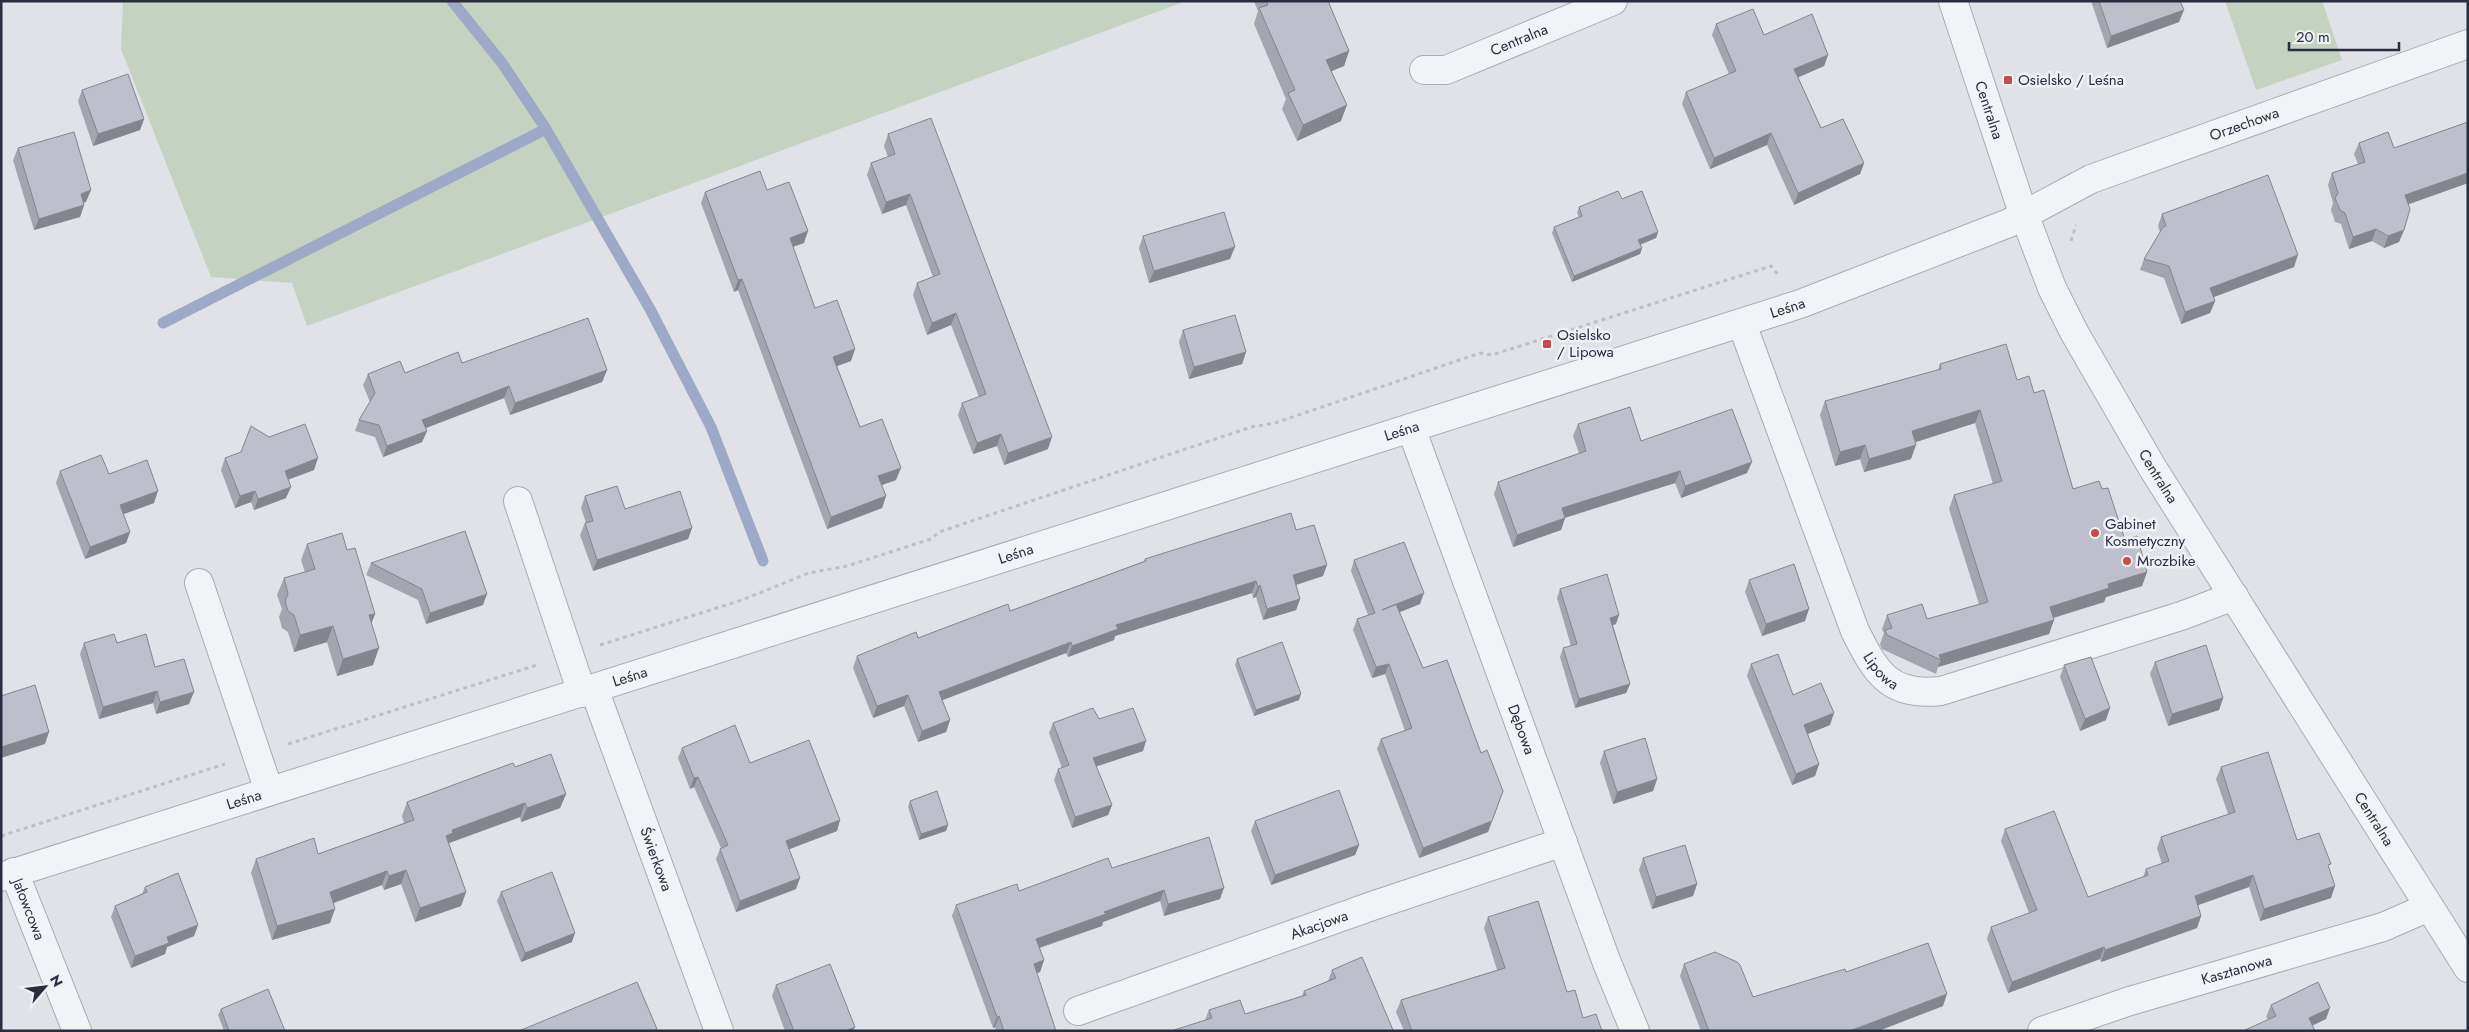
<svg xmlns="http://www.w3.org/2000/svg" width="2469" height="1032" font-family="Jost,sans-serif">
	<rect width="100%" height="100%" fill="#e0e2e8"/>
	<path fill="#c3d2c1" d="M123,1H1181V3L307,326L292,283L211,277L121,49Z
		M2225,1H2322L2342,60L2256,90Z"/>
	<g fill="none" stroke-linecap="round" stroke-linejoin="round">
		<path stroke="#9caac7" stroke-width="11" d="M452,1L502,63L546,129L650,309L711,427L763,561
			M163,323L546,129"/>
		<defs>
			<g id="minor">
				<path id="s1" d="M1424,70H1446L1613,1"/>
				<path id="s2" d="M1742,324L1855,631C1876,673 1890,697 1941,691L2181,616L2234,596"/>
				<path id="s3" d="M1411,428L1607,963L1635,1031"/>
				<path d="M518,501L582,693"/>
				<path d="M199,583L269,791"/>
				<path id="s4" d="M594,689L719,1031"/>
				<path id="s5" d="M14,872L77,1031"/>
				<path id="s6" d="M1,877L1800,304L2009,223L2091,179L2468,44"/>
				<path id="s7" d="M1078,1011L1372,906L1563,842"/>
				<path id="s8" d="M2042,1031L2130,1001L2383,927L2429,907"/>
			</g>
			<g id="tertiary">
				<path id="s9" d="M1953,1L2019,201L2052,288L2074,332L2152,467L2468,968"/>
			</g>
		</defs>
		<use href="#minor" stroke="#a9acb5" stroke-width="30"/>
		<use href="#tertiary" stroke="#a9acb5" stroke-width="30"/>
		<path stroke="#bec0c6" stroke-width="3" stroke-dasharray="4 4" stroke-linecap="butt" d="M2071,241L2076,225
			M600,645L742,600L809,573L847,566L931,539L939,532L1251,427L1275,423L1480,353L1492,355L1771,266L1779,276
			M288,744L537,665
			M1,836L225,764"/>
		<use href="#minor" stroke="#f2f3f6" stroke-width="28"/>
		<use href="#tertiary" stroke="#f2f3f6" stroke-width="28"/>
	</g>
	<path fill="#a3a5af" d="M1254,1H1328L1349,51L1344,66L1331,71L1341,121L1297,141L1282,109L1286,99L1254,24L1258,11Z
		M2091,1H2180L2179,22L2107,48Z
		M1716,24L1764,35L1828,55L1824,66L1798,77L1821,128L1864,163L1860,174L1794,205L1767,145L1710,169L1682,104L1686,92L1729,74L1712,35Z
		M82,90L144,119L140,130L93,146L78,101Z
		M2468,122V183L2408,204L2404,230L2399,242L2384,248L2372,241L2349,249L2341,224L2335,222L2331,210L2333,203L2328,185L2332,173L2358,164L2354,154L2359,143L2394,148Z
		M888,134L1048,449L1004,465L997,446L973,454L958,415L962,403L979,397L951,325L927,335L913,295L917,283L933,277L906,205L882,214L867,175L871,163L888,157L884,146Z
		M18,148L86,202L83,203L84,205L80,217L34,230L13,160Z
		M767,190L804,243L793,247L815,308L851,361L837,366L860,427L896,480L881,485L886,496L882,508L827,529L738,290L734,292L701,203L705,192Z
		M1622,199L1658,232L1656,238L1640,245L1642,248L1640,254L1572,282L1552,233L1554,227L1579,217L1577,213L1579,207Z
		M2162,214L2294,267L2213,297L2215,301L2210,313L2181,324L2164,278L2140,270L2144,259L2160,232L2158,226Z
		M1143,236L1230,259L1149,283L1139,248Z
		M1183,330L1246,352L1242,364L1189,379L1179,342Z
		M462,363L607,370L602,382L510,415L504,398L426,428L427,431L422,442L383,457L375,437L355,431L359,420L370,402L363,385L368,374L405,373Z
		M1940,364L2017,380L2034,393L2073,489H2102L2125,540L2147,572L2142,586L2106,597L2104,602L2054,618L2049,634L1938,667L1936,674L1882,649L1880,644L1884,633L1882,629L1887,615L1927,619L1979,604L1949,509L1954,495L1993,484L1975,423L1915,442L1911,459L1864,472L1860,459L1835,466L1820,415L1825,401L1938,370Z
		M1578,424L1641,441L1747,473L1681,498L1675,483L1565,518L1561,530L1513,547L1494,494L1498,482L1579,453L1573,436Z
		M225,458L314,470L288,480L286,498L254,510L251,502L235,508L221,470Z
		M60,471L109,474L154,503L123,514L130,532L126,543L85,559L56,483Z
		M585,496L625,509L692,528L688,539L593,571L580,535L585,523H586L581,508Z
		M1296,530L1323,576L1296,585L1300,599L1296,610L1263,620L1256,597L1253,598L1252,593L1115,636L1114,640L1068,657L1066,653L942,700L950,720L946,732L918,742L904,706L873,718L853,668L857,656L1010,611L1144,561L1145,559Z
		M307,544L347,550L375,614L371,623L373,665L337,676L327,642L294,652L288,632L282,628L279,617L282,609L277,595L284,578L305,572L301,560Z
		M1354,560L1420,604L1399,612L1423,668L1481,753L1503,791L1488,832L1419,858L1377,749L1381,739L1405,731L1385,674L1372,678L1353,630L1357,619L1368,615L1351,571Z
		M371,563L483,605L426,624L418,600L366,575Z
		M1749,580L1805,621L1762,636L1745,592Z
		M1560,589L1616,624L1613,625L1630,684L1626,693L1575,708L1560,657L1563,648L1571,646L1557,598Z
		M84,643H117L155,667L189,704L156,714L153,703L99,719L80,654Z
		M1237,659L1299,700L1254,716L1235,665Z
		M2155,662L2223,698L2219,710L2168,726L2150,674Z
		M1751,664L1793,695L1830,725L1808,734L1819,764L1815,776L1792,785L1747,676Z
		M2064,665L2106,720L2080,731L2060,677Z
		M1099,719L1143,751L1096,766L1112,805L1108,815L1072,828L1054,780L1058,769L1062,768L1049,733L1053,723Z
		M682,748L750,763L840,820L837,831L789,849L796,889L736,912L716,859L720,849L721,848L694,787L690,789L678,758Z
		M1604,751L1657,779L1653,791L1613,804L1600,763Z
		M515,767L566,794L560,808L521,822L520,817L449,843L466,892L461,906L415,922L401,884L384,890L382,885L334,903L330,923L272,940L251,873L256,859L318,854L404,823L402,816L407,802Z
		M2221,767L2297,840L2329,868L2331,898L2260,921L2249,887L2198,905L2201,916L2197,928L2101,962L2100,959L2008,993L1987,939L1991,927L2029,913L2001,841L2005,829L2088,897L2143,877L2146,869L2162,864L2157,848L2161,837L2228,814L2216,779Z
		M910,801L948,825L946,831L919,840L908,807Z
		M1255,821L1359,845L1355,855L1271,885L1251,831Z
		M1643,858L1697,884L1693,896L1652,909L1639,870Z
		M1112,868L1220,899L1164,916L1160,901L1103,922L1102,926L1040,948L1044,960L1040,972L1036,973L1056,1031H996L995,1027L993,1028L952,916L956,905L1019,891Z
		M145,887L198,925L194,936L167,947L165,954L131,968L111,917L115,906L142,894Z
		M501,892L572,942L521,962L497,901Z
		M1488,917L1567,992L1583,1018L1602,1031H1404L1396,1012L1401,1000L1497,970L1484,928Z
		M1684,964L1753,997L1846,972L1943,1006L1878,1031H1701L1680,976Z
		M1332,970L1392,1031L1205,1020L1209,1010L1245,1014L1302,996L1304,991L1328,981Z
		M776,985L855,1027L853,1031H785L772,996Z
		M2271,1005L2326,1019L2312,1026L2268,1019L2266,1017Z
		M221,1009L285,1031H224L218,1015Z"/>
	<path fill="#84868e" d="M2184,10L2179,22L2107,48L2111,36Z
		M1349,51L1344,66L1320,76L1326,60Z
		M1828,55L1824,66L1790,81L1794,69Z
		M1347,105L1341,121L1297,141L1303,125Z
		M144,119L140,130L93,146L98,134Z
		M1771,133L1767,145L1710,169L1714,158Z
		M1864,163L1860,174L1794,205L1798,193Z
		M2468,173V183L2401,207L2405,195Z
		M91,190L86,202L76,205L81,194Z
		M910,194L906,205L882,214L886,202Z
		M84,205L80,217L34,230L39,219Z
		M2376,229L2372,241L2349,249L2353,237Z
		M2404,230L2399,242L2384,248L2388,236Z
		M808,231L804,243L786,249L790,238Z
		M1658,232L1656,238L1636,246L1638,240Z
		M1235,247L1230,259L1149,283L1154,271Z
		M1642,248L1640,254L1572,282L1574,276Z
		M2298,255L2294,267L2206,300L2210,288Z
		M742,279L738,290L734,292L738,280Z
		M2215,301L2210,313L2181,324L2185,312Z
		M956,313L951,325L927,335L932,323Z
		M855,349L851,361L829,369L833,357Z
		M1246,352L1242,364L1189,379L1194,367Z
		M607,370L602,382L510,415L515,403Z
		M509,386L504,398L418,431L422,420Z
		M1980,410L1975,423L1907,445L1912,431Z
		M427,431L422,442L383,457L387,446Z
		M1001,434L997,446L973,454L977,443Z
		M1052,437L1048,449L1004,465L1008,453Z
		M1865,445L1860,459L1835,466L1840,452Z
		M1916,445L1911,459L1864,472L1869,459Z
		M318,458L314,470L281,482L285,471Z
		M1752,462L1747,473L1681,498L1685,486Z
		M901,468L896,480L874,488L878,476Z
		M1680,471L1675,483L1557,520L1562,508Z
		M291,487L286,498L254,510L258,499Z
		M158,491L154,503L116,517L120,505Z
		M255,491L251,502L235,508L240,496Z
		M886,496L882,508L827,529L831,517Z
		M1565,518L1561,530L1513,547L1517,535Z
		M692,528L688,539L593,571L597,560Z
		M130,532L126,543L85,559L90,547Z
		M1327,565L1323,576L1289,587L1293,575Z
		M2147,572L2142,586L2106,597L2104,602L2045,620L2050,607L2108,584Z
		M1256,581L1252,593L1115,636L1114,640L1068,657L1072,646L1116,625Z
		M1260,585L1256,597L1253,598L1258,587Z
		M1424,593L1420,604L1378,621L1382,610Z
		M487,594L483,605L426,624L430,613Z
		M1300,599L1296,610L1263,620L1267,609Z
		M1809,609L1805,621L1762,636L1766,624Z
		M375,614L369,630V615Z
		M1619,615L1616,624L1607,627L1610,618Z
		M2054,620L2049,634L1938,667L1941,660L1939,655Z
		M333,626L327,642L294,652L300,635Z
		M1071,642L1066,653L935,703L939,692Z
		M379,648L373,665L337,676L343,659Z
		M1389,664L1385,674L1372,678L1376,667Z
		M1630,684L1626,693L1575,708L1579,699Z
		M157,691L153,703L99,719L103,707Z
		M194,692L189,704L156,714L160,702Z
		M1301,694L1299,700L1254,716L1256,710Z
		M908,695L904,706L873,718L877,706Z
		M2223,698L2219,710L2168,726L2172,714Z
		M2110,708L2106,720L2080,731L2085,719Z
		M1834,713L1830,725L1800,737L1804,725Z
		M950,720L946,732L918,742L922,731Z
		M49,732L45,744L1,758V747Z
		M1146,741L1143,751L1089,769L1093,758Z
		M1819,764L1815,776L1792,785L1796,774Z
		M698,777L694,787L690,789L694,778Z
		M1657,779L1653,791L1613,804L1617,792Z
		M566,794L560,808L521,822L527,808Z
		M525,803L520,817L449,843L447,847L446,836L452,830Z
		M1112,805L1108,815L1072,828L1075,817Z
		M840,820L837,831L782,852L786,841Z
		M1492,821L1488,832L1419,858L1423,848Z
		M948,825L946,831L919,840L921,834Z
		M1359,845L1355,855L1271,885L1275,875Z
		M406,870L401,884L384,890L389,876Z
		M387,871L382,885L325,906L330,892Z
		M2253,875L2249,887L2190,908L2195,896Z
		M800,878L796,889L736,912L740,901Z
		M1697,884L1693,896L1652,909L1656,897Z
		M2335,886L2331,898L2260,921L2264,909Z
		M1224,888L1220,899L1164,916L1168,904Z
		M1164,890L1160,901L1103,922L1102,926L1032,950L1036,939L1104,912Z
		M466,892L461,906L415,922L420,908Z
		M335,909L330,923L272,940L277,926Z
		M2201,916L2197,928L2101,962L2105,950Z
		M198,925L194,936L167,947L165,954L131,968L135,956L167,937Z
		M575,933L572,942L521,962L525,953Z
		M2104,947L2100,959L2008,993L2012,982Z
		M1044,960L1040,972L1029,976L1034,964Z
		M1947,994L1943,1006L1878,1031H1849Z
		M2330,1008L2326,1019L2304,1029L2309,1018Z
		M999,1016L995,1027L993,1028L997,1017Z
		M855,1027L853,1031H845Z"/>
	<path fill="#bdc0cb" stroke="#84868e" d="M1266,1H1328L1349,51L1326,60L1347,105L1303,125L1288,93L1295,90L1259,8L1268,5Z
		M2099,1H2180L2184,10L2111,36Z
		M1753,9L1764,35L1812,14L1828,55L1794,69L1821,128L1843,119L1864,163L1798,193L1771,133L1714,158L1686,92L1736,71L1716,24Z
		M128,74L144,119L98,134L82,90Z
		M931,118L1052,437L1008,453L1001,434L977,443L962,403L986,394L956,313L932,323L917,283L940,274L910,194L886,202L871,163L895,154L888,134Z
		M2468,122V173L2405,195L2410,209L2404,230L2388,236L2376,229L2353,237L2345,213L2340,210L2335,198L2338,193L2332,173L2365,162L2359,143L2388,132L2394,148Z
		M74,132L91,190L81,194L84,205L39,219L18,148Z
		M760,171L767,190L789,182L808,231L790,238L815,308L837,300L855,349L833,357L860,427L882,419L901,468L878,476L886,496L831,517L742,279L738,280L705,192Z
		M2268,175L2298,255L2210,288L2215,301L2185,312L2169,266L2144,259L2163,227L2166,226L2162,214Z
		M1618,191L1622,199L1642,191L1658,232L1638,240L1642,248L1574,276L1554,227L1582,216L1579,207Z
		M1224,212L1235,247L1154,271L1143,236Z
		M1235,315L1246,352L1194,367L1183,330Z
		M588,318L607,370L515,403L509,386L422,420L427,431L387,446L379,425L359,420L375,393L368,374L400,361L405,373L458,352L462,363Z
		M2006,344L2017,380L2029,376L2034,393L2044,390L2073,489L2099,481L2102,489L2108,488L2125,540L2137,536L2147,572L2108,584L2109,588L2050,607L2054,620L1939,655L1941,660L1887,635L1885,630L1892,628L1887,615L1922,604L1927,619L1988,602L1954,495L2002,481L1980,410L1912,431L1916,445L1869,459L1865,445L1840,452L1825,401L1941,369L1940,364Z
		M1630,407L1641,441L1732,409L1752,462L1685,486L1680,471L1562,508L1565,518L1517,535L1498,482L1586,451L1578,424Z
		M305,424L318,458L285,471L291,487L258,499L255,491L240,496L225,458L241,452L251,426L269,437Z
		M101,455L109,474L147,460L158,491L120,505L130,532L90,547L60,471Z
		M617,486L625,509L680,491L692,528L597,560L585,523L593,521L585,496Z
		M1291,513L1296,530L1314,525L1327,565L1293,575L1300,599L1267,609L1260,585L1258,587L1256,581L1116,625L1118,629L1072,646L1071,642L939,692L950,720L922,731L908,695L877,706L857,656L916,632L918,638L1008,604L1010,611L1146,561L1145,559Z
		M465,531L487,594L430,613L422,589L371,563Z
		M342,533L347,550L355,548L375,614L369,615L379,648L343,659L333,626L300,635L294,615L288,611L285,601L288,594L284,578L315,569L307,544Z
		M1404,542L1424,593L1382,610L1396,604L1423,668L1447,660L1481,753L1487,750L1503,791L1492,821L1423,848L1381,739L1412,728L1389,664L1376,667L1357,619L1375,613L1354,560Z
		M1794,564L1809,609L1766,624L1749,580Z
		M1607,574L1619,615L1610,618L1630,684L1579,699L1563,648L1577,644L1560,589Z
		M114,634L117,643L146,634L155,667L184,659L194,692L160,702L157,691L103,707L84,643Z
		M1282,642L1301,694L1256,710L1237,659Z
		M2206,645L2223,698L2172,714L2155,662Z
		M1778,654L1793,695L1821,683L1834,713L1804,725L1819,764L1796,774L1751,664Z
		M2091,657L2110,708L2085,719L2064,665Z
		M35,685L49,732L1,747V696Z
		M1093,708L1099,719L1133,708L1146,741L1093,758L1112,805L1075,817L1058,769L1069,765L1053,723Z
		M735,725L750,763L809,740L840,820L786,841L800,878L740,901L720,849L728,845L698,777L694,778L682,748Z
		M1645,738L1657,779L1617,792L1604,751Z
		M2268,752L2297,840L2319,833L2331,864L2328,865L2335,886L2264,909L2253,875L2195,896L2201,916L2105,950L2104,947L2012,982L1991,927L2037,910L2005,829L2054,811L2088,897L2148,875L2146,869L2169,861L2161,837L2235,812L2221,767Z
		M551,754L566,794L527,808L525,803L452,830L453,833L446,836L466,892L420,908L406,870L389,876L387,871L330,892L335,909L277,926L256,859L314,838L318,854L414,820L407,802L513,763L515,767Z
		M1339,790L1359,845L1275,875L1255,821Z
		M937,791L948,825L921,834L910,801Z
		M1209,837L1224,888L1168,904L1164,890L1104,912L1106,914L1036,939L1044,960L1034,964L1056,1031H1004L999,1016L997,1017L956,905L1017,884L1019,891L1108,858L1112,868Z
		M1685,845L1697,884L1656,897L1643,858Z
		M552,872L575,933L525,953L501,892Z
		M178,873L198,925L167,937L169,943L135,956L115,906L147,892L145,887Z
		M1538,901L1567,992L1575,990L1583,1018L1596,1014L1602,1031H1412L1401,1000L1505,968L1488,917Z
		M1928,943L1947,994L1863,1026L1849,1031H1709L1684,964L1715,952L1737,962L1740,965L1753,997L1845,969L1846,972Z
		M1362,957L1393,1030L1391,1031H1171L1212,1018L1209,1010L1240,1000L1245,1014L1306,995L1304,991L1336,978L1332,970Z
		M830,964L855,1027L845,1031H794L776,985Z
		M637,982L657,1029L653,1031H519Z
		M2318,982L2330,1008L2309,1018L2315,1031H2243L2276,1016L2271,1005Z
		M268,989L285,1031H229L221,1009Z"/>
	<g fill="#c84b4a" stroke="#eff1f6" stroke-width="2">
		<rect x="2003" y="75" width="10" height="10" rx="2.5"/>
		<rect x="1542" y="339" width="10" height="10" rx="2.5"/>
		<circle cx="2095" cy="533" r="5"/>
		<circle cx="2127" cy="561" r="5"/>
	</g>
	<g text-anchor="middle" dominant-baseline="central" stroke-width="5" stroke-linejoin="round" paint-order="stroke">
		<g font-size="15" fill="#292d3f" stroke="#eff1f6">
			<text stroke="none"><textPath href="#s1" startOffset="101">Centralna</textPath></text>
			<text stroke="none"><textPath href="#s9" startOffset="115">Centralna</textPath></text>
			<text stroke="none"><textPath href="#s6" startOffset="2368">Orzechowa</textPath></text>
			<text stroke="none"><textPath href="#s6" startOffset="1875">Leśna</textPath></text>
			<text stroke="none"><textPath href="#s6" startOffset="1470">Leśna</textPath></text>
			<text stroke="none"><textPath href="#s9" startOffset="520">Centralna</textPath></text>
			<text stroke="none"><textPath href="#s6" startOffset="1065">Leśna</textPath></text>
			<text stroke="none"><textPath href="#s2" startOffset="375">Lipowa</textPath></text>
			<text stroke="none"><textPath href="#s6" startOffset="660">Leśna</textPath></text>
			<text stroke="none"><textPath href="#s3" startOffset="321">Dębowa</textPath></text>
			<text stroke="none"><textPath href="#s6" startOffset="255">Leśna</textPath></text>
			<text stroke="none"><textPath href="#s9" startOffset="925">Centralna</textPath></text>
			<text stroke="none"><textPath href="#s4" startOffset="181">Świerkowa</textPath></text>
			<text stroke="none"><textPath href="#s5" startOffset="40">Jałowcowa</textPath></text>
			<text stroke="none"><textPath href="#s7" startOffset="256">Akacjowa</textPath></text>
			<text stroke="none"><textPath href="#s8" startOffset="204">Kasztanowa</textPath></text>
		</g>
		<g font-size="15" fill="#292d3f" stroke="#eff1f6" text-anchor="start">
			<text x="2018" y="80">Osielsko / Leśna</text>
			<text x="1557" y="335">Osielsko<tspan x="1557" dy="17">/ Lipowa</tspan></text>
			<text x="2105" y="524">Gabinet<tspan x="2105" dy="17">Kosmetyczny</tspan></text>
			<text x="2137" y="561">Mrozbike</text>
		</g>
	</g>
	<rect width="2469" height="1032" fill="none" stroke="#292d3f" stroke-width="5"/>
	<g transform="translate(45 987) rotate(62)" stroke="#eff1f6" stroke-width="4" paint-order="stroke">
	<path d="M0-4L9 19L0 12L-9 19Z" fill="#292d3f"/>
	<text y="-8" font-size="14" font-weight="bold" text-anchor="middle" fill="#292d3f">N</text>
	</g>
	<path d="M2289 42v8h110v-8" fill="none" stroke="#292d3f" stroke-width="2.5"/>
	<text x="2296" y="42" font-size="15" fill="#292d3f" stroke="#eff1f6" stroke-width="4" paint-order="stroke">20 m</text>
</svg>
